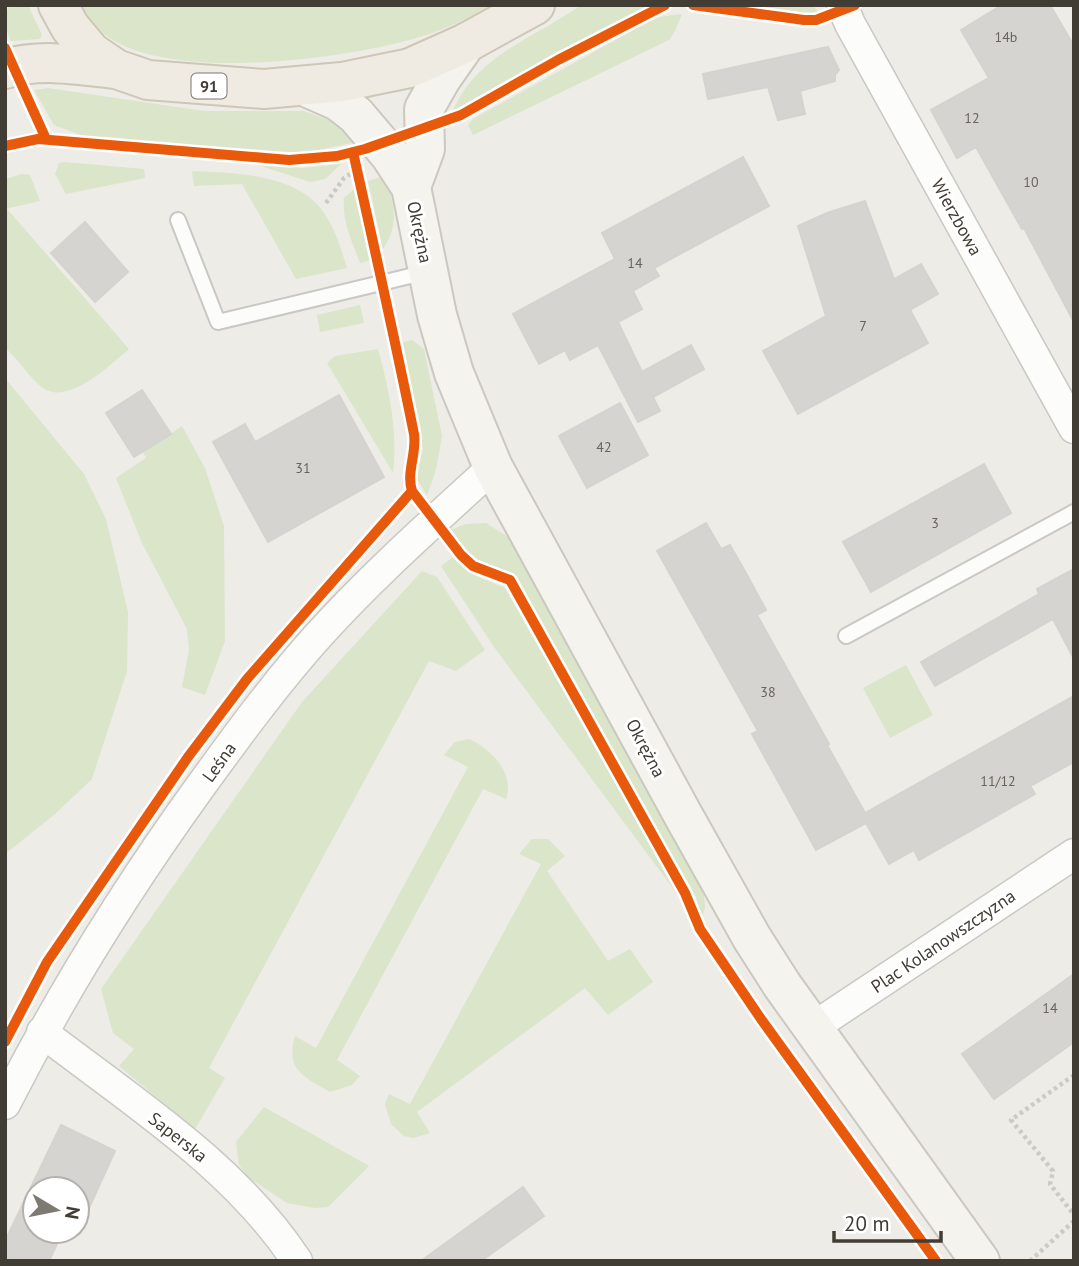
<svg xmlns="http://www.w3.org/2000/svg" width="1079" height="1266" font-family="'PT Sans',sans-serif">
	<rect width="100%" height="100%" fill="#edece7"/>
	<path fill="#dae5c9" d="M10,5H28L42,35L40,39L11,41C5,29 2,17 10,5Z
		M80,5H491C469,18 446,29 423,36C350,59 167,84 104,34C95,26 87,15 80,5Z
		M581,5H649L453,111C477,54 534,39 581,5Z
		M742,5H813L819,13L803,14Z
		M682,14L675,31L669,40L473,135L468,125L473,119L648,22L659,17Z
		M48,88L204,111H303L335,122L361,141L304,153L88,138L54,125L34,90Z
		M64,162L144,169L145,178L66,194L55,174L59,163Z
		M341,164L325,179L310,182L261,166L304,168Z
		M192,171C232,173 287,173 317,204C333,221 340,246 347,268L296,279L242,184L194,186Z
		M22,174L30,175L40,201L5,209V179Z
		M385,176C394,203 400,224 383,249L368,181Z
		M354,189L370,260L360,263C352,241 342,222 344,198Z
		M8,210L129,349C111,364 69,406 43,388C30,379 19,359 5,348V211Z
		M360,305L364,323L320,332L317,315Z
		M412,340L424,349L442,436L436,470L427,495L416,478L423,449L403,342Z
		M378,349C389,390 398,430 393,473L327,363L335,356Z
		M5,378L84,474L106,519L128,612L127,671L92,779L54,815L5,854Z
		M182,426L205,468L224,526L225,641L205,695L182,687L189,650L187,629L142,543L116,478L146,458L143,452Z
		M486,523L508,537L525,564L704,894L705,908L701,921L696,897L512,573C478,562 471,559 450,530L466,524Z
		M453,557L469,573L505,588L683,902L494,647L441,566Z
		M422,571L437,577L485,650L456,671L429,661L209,1068L225,1078L195,1129L119,1066L134,1049L113,1033L101,989L302,702Z
		M906,665L933,715L890,738L863,688Z
		M469,739C491,749 515,773 506,799L483,789L337,1060L360,1076L352,1085L330,1092C304,1077 285,1070 295,1036L316,1048L468,767L444,755L455,742Z
		M532,839H548L565,856L547,871L608,961L630,949L653,982L608,1015L585,988L417,1112L430,1133L413,1138L404,1136L391,1124L385,1104L389,1094L410,1104L541,864L519,854Z
		M264,1107L369,1166L328,1207L315,1208L287,1203L249,1178L239,1165L236,1142Z"/>
	<path fill="#d6d4d0" stroke="#d5d3cd" stroke-width="2" d="M1002,5H1050L1074,46V322L1024,228L1022,229L976,147L957,158L931,110L989,78L961,30Z
		M828,47L839,70L835,75V81L800,91L805,114L778,120L768,87L708,99L703,74Z
		M743,157L769,206L654,268L659,276L633,291L642,309L618,322L642,372L691,345L704,369L653,397L660,411L638,422L598,345L570,360L565,350L539,364L513,314L615,259L602,233Z
		M865,201L894,279L921,264L938,294L910,310L928,343L798,414L763,351L826,316L798,226L827,213Z
		M85,222L128,272L95,302L51,253Z
		M142,390L171,434L134,457L106,413Z
		M339,395L384,477L268,542L213,442L245,424L255,442Z
		M620,403L648,455L587,488L559,436Z
		M984,464L1011,513L871,592L843,542Z
		M706,523L721,549L730,545L747,575L766,610L757,615L829,744L827,745L865,813L1074,696V762L1030,786L1035,794L919,860L914,850L889,864L866,823L816,850L752,734L758,731L657,551Z
		M1074,569V659L1053,619L935,686L921,662L1039,594L1037,589Z
		M1074,974V1042L994,1099L962,1054Z
		M61,1125L115,1151L83,1221L77,1213V1189H35V1231H63L49,1261H5V1241Z
		M523,1187L544,1216L481,1261H421Z"/>
	<g fill="none" stroke-linecap="round" stroke-linejoin="round">
		<defs>
			<path id="lane" d="M178,220L218,322L427,272
				M846,636L1074,512"/>
			<path id="street" d="M842,5L850,24L1074,428
				M812,1028L1074,854
				M42,1032C130,1100 235,1166 297,1261
				M5,1104C62,992 127,888 200,787C237,736 275,684 317,637C372,576 433,522 493,467"/>
			<path id="secondary" d="M304,86L338,101L356,115L390,155L411,187L437,315L454,373L493,467L683,815L752,938L782,985L980,1261
				M411,187L425,149L424,109L441,79L466,43"/>
			<path id="primary" d="M58,5L70,27L91,52L116,69L148,80L264,89L342,82L410,68L466,43L535,5
				M5,69C41,58 80,65 116,69"/>
		</defs>
		<use href="#lane" stroke="#c9c8c3" stroke-width="18"/>
		<use href="#street" stroke="#c9c8c3" stroke-width="33"/>
		<use href="#secondary" stroke="#cbc8bf" stroke-width="42"/>
		<use href="#primary" stroke="#cec7b6" stroke-width="42"/>
		<path stroke="#cbcac6" stroke-width="4.5" stroke-dasharray="3.5 3.5" stroke-linecap="butt" d="M326,203L344,178L355,171
			M1074,1075L1011,1120L1053,1171L1050,1184L1074,1215
			M1030,1261L1074,1221"/>
		<use href="#lane" stroke="#fcfcfb" stroke-width="14"/>
		<use href="#street" stroke="#fcfcfb" stroke-width="30"/>
		<use href="#secondary" stroke="#f4f3ed" stroke-width="38"/>
		<use href="#primary" stroke="#efebe3" stroke-width="38"/>
		<defs>
			<path id="cycleway" d="M693,5L804,20H816L855,5
				M5,48L46,139
				M5,146L38,139L289,160L337,156L365,149L461,115L558,60L665,5
				M353,152C374,246 395,339 414,434C417,453 406,472 412,491L461,555L473,566L510,580L685,893L700,929L761,1019L936,1261
				M5,1042L47,962L188,757L247,679L412,491"/>
		</defs>
		<use href="#cycleway" stroke="#fff" stroke-width="15"/>
		<use href="#cycleway" stroke="#e8590c" stroke-width="10"/>
	</g>
	<g text-anchor="middle" dominant-baseline="central" stroke-width="6" stroke-linejoin="round" paint-order="stroke">
		<g font-size="14" fill="#67645c">
			<text x="1006" y="37">14b</text>
			<text x="972" y="118">12</text>
			<text x="1031" y="182">10</text>
			<text x="635" y="263">14</text>
			<text x="863" y="326">7</text>
			<text x="604" y="447">42</text>
			<text x="303" y="468">31</text>
			<text x="935" y="523">3</text>
			<text x="768" y="692">38</text>
			<text x="998" y="781">11/12</text>
			<text x="1050" y="1008">14</text>
		</g>
		<rect fill="#fff" stroke="#7a7772" stroke-width="2" x="191.5" y="73.5" width="35" height="25" rx="5"/>
		<g font-size="16" font-weight="bold" fill="#413d35">
			<text x="209" y="86">91</text>
		</g>
		<g font-size="18" fill="#413d35" stroke="#fff">
			<text transform="translate(957 217) rotate(61)">Wierzbowa</text>
			<text transform="translate(420 232) rotate(78)">Okrężna</text>
			<text transform="translate(646 748) rotate(62)">Okrężna</text>
			<text transform="translate(219 762) rotate(-54)">Leśna</text>
			<text transform="translate(943 941) rotate(-34)">Plac Kolanowszczyzna</text>
			<text transform="translate(178 1137) rotate(38)">Saperska</text>
		</g>
	</g>
	<rect width="1079" height="1266" fill="none" stroke="#413d35" stroke-width="14"/>
	<g transform="translate(56 1210) rotate(100)"><circle r="33" fill="#ffffff" stroke="#b3b1ae" stroke-width="2"/>
	<path d="M0-5L12 26L0 18L-12 26Z" fill="#7d7a73"/>
	<text y="-10" font-size="19" font-weight="bold" text-anchor="middle" fill="#413d35">N</text>
	</g>
	<path d="M834 1231v10h107v-10" fill="none" stroke="#413d35" stroke-width="3.5"/>
	<text x="844" y="1231" font-size="21" fill="#413d35" stroke="#ffffff" stroke-width="5" paint-order="stroke">20 m</text>
</svg>
